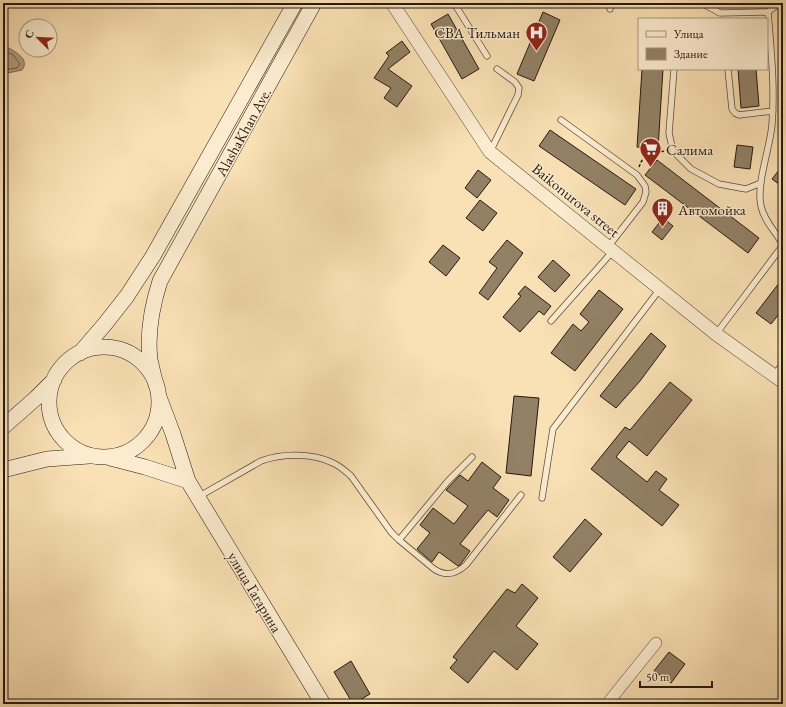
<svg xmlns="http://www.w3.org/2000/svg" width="786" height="707" font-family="'EB Garamond',serif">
	<rect width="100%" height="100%" fill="#fae1b5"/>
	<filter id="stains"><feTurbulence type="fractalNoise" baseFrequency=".005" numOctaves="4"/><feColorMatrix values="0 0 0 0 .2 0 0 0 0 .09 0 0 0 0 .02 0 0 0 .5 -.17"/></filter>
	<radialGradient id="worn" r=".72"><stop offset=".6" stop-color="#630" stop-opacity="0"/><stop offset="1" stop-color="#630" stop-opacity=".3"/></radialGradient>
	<path fill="#b19d7d" stroke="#796852" d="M3,45C12,50 31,58 22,70L3,74Z"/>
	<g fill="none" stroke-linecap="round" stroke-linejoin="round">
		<path stroke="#6a5b47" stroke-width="1" d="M3,50L13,55L20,64L17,68L3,70"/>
	</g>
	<path fill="#938166" stroke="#241911" d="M543,12L560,20L534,81L517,74Z
		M448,14L479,69L462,79L431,24Z
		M402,41L410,52L388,69L412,86L397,107L384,98L391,88L374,78L389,56L386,53Z
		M642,69H663L658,149L637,147Z
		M738,69H756L759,106L741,108Z
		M550,130L636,189L625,205L539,146Z
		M737,145L753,147L750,169L734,167Z
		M657,160L759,238L748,253L645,175Z
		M783,165V187L772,179Z
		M478,170L491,180L477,198L465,188Z
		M480,200L497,213L483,231L466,218Z
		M663,218L673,226L662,240L652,232Z
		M507,240L523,253L488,300L479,293L497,268L489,262Z
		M443,245L460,258L446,276L429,262Z
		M553,260L570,275L555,292L538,277Z
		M783,278V309L771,324L756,313Z
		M525,286L551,306L544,315L539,311L520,332L503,317L521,296L518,294Z
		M599,290L623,309L575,371L551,353L573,324L581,331L589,322L580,314Z
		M651,333L666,346L640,381L616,408L600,396Z
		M670,382L692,400L647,456L629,441L616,457L647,482L656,471L667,479L659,490L679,505L662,526L591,469L625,427L630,430Z
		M514,396L539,398L531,476L506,473Z
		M482,462L501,477L493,488L509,500L497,517L488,510L477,523L460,544L470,551L460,565L458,566L439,552L432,562L417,549L430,533L420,525L433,508L454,524L468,506L446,490L460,475L468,481Z
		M585,519L602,534L570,572L553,557Z
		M522,584L538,598L516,626L538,644L517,670L494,651L468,683L450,668L457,660L453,657L507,589L515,593Z
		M669,652L685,664L671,683L654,671Z
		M351,661L370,694L353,704L334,672Z"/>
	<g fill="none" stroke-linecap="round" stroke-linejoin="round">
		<defs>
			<path id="service" d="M454,3L487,56
				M705,3L707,6L720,13L768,12L779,3
				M610,9L611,3
				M674,69L669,133L673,151L691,169L719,184L746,189L761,183
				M728,69L732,109L735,113L739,115L773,111
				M561,120L637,175L645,186L646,192L643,202L608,247
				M490,152L518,95L519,88L515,82L497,69
				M551,321L613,251
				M716,334L783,245C776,232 764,221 761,206C756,184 770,148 772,125C775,87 771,49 768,12
				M774,375L783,364
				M198,497L261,461C282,453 313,453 333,463C340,466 345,471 351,476L391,532L399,540L434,569C446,577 456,574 466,565L521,495
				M542,498L553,429L660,289
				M399,540L448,481L472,457"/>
			<path id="minor" d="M607,704L656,643"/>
			<path id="tertiary" d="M392,3L490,152L716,334L783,382"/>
			<path id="secondary" d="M49 402a55 55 0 1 1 110 0a55 55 0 1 1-110 0Z
				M80,353L105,324L127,296L153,256L295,3
				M156,385C154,377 152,369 150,360C147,334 152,306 160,281L314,3
				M159,397L173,434L188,481L323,704
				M3,427L36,398L54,380
				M110,458L145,467L188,481
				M3,470L47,459L89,456"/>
		</defs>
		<use href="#service" stroke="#5a4b3a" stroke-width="7"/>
		<use href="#minor" stroke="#5a4b3a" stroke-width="12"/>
		<use href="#tertiary" stroke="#5a4b3a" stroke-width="14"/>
		<use href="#secondary" stroke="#241911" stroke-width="16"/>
		<path stroke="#241911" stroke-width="1.5" stroke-dasharray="3 2" stroke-linecap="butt" d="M639,167L641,162L646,154L665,151"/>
		<use href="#service" stroke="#fceccf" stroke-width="5.5"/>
		<use href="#minor" stroke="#fceccf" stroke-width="11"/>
		<use href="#tertiary" stroke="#fceccf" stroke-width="13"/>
		<use href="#secondary" stroke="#fceccf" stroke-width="15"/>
	</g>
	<defs>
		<symbol id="hospital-pin" viewBox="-11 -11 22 30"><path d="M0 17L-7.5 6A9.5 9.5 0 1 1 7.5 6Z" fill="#8f2418" stroke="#fceccf"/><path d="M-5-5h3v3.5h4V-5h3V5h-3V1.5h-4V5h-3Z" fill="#fff"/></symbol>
		<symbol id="supermarket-pin" viewBox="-11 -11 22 30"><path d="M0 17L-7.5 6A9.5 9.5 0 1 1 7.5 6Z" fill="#8f2418" stroke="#fceccf"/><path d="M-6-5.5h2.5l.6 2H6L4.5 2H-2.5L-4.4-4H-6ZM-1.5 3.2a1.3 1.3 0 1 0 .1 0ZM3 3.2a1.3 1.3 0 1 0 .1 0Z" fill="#fff"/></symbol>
		<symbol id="building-pin" viewBox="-11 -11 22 30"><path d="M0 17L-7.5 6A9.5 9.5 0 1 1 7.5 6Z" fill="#8f2418" stroke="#fceccf"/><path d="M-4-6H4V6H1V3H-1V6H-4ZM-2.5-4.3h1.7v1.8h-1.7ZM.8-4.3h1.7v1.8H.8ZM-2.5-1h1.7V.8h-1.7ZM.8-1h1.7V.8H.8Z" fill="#fff"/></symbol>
	</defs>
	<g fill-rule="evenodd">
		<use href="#hospital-pin" x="524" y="20" width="25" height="34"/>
		<use href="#supermarket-pin" x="638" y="136" width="25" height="34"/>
		<use href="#building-pin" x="650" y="196" width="25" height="34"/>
	</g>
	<g text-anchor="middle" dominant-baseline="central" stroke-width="3" stroke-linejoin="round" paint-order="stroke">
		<g font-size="15" fill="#241911" stroke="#fceccf" text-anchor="start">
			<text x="520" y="32" text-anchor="end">СВА Тильман</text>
			<text x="666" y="149">Салима</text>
			<text x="678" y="209">Автомойка</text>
		</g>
		<g font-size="15" fill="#241911" stroke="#fceccf">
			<text transform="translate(243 132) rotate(-61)">AlashaKhan Ave.</text>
			<text transform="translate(576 200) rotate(39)">Baikonurova street</text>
			<text transform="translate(255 592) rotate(59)">улица Гагарина</text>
		</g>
	</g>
	<rect width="786" height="707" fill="none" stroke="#fae1b5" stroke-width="16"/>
	<rect x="4" y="4" width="778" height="699" fill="none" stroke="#241911" stroke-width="2"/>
	<rect x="8" y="8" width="770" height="691" fill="none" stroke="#241911"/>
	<rect x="638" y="18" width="130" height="52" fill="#fceccf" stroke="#a69883"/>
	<rect x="646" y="31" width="20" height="6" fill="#fceccf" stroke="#a69883"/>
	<text x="674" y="38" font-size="12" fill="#241911">Улица</text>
	<rect x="646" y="48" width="20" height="12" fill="#938166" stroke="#a69883"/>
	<text x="674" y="58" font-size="12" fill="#241911">Здание</text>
	<g transform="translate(38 38) rotate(294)"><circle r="19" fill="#fceccf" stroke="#a69883"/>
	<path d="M0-3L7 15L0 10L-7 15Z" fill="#8f2418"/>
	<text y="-6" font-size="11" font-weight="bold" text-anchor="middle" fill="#241911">С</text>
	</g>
	<path d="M640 681v6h72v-6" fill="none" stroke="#241911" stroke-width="2"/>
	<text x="646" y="681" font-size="12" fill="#241911" stroke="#fceccf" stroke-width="3" paint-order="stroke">50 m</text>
	<rect width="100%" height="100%" filter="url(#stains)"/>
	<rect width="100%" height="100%" fill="url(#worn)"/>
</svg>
